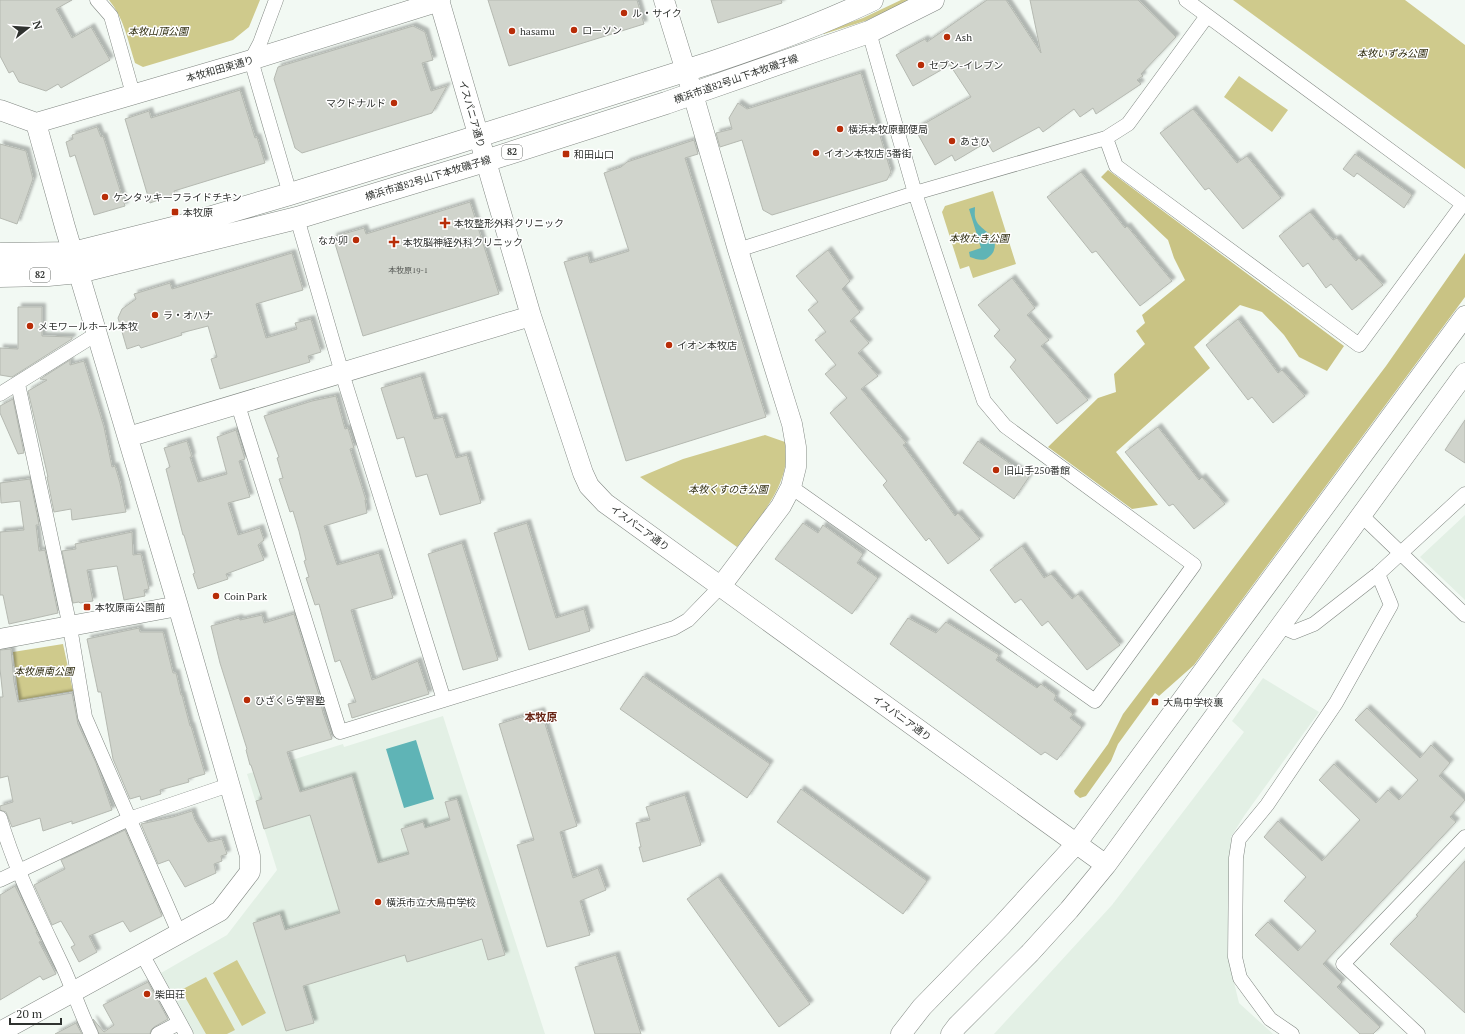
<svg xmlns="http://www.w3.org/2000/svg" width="1465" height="1034" font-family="'PT Serif','Noto Sans JP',serif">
	<defs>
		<filter id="shadow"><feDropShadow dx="3.5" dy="-3.5" stdDeviation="1" flood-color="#0004"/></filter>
	</defs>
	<rect width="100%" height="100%" fill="#f2f9f3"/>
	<path fill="#e3f0e5" d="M1465,515V600L1420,557Z
		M1263,678L1319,712L1244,816L1231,837L1227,953L1239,1003L1273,1034H994L1112,905L1244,732L1232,721Z
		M443,716L545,1034H194L161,973L227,935L277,870L247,774L343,744L344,747Z"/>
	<path fill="#cfca8c" d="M109,0H260L249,27L233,40L143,67L135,63C128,41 124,18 109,0Z
		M901,0H911L865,21L824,34L823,32L863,18Z
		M1233,0H1405L1465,45V169Z
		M1239,76L1288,110L1272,132L1224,97Z
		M993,191L1016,264L973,278L969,266L960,269L942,212L945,206Z
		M765,435L785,442C785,450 786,459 785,467C779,497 755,523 737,547L640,477L683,459Z
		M63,644L73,691L19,700L13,652Z
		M237,960L266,1013L242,1026L213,973Z
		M206,977L235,1030L227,1034H206L181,990Z"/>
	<path fill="#c9c384" d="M1108,170L1344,346L1327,371L1299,357L1284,335L1262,312L1240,305L1194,347L1210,368L1116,452L1158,505L1132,509L1048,447L1098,398L1116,392L1114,374L1145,344L1136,331L1145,323L1142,315L1185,280L1174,258L1168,240L1101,177Z
		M1465,253V297L1194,665L1159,696L1155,693L1118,744L1111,761L1086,796L1080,798L1075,794L1074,791L1108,744L1123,714L1386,366Z"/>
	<path fill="#5fb4b6" d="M975,207C975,211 974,215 976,220C980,231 999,234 994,250C993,254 989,257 986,259C980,261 976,259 970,257L969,252L981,248L969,209Z
		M416,740L434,799L404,808L386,749Z"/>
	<path fill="#d0d4cc" stroke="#b5b9b1" filter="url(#shadow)" d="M0,0H72L56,9L72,38L91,27L110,60L61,88L58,84L46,91L19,82L13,71L9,73L0,56Z
		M488,0H637L644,24L509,66Z
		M711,0H781L782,3L718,23Z
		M987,0H1006L1041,53L1030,0H1138L1176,37L1141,74L1143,76L1137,80L1141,84L1096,114L1093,108L1080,117L1074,109L1043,132L1039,127L993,152L987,142L955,161L952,155L935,165L915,129L971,97L950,65L913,86L896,55L925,39L927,42Z
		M413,26L425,32L433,60L422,63L431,91L447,86L432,113L302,153L295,148L274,79L278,67Z
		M861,73L891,172L887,180L772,215L763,210L742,140L720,147L716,133L732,129L729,118L738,103L747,109Z
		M240,90L255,138L257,137L265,163L174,191L175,194L150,203L125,119L149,111L151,118Z
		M1193,109L1237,163L1247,156L1281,198L1243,229L1209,188L1205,190L1160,133Z
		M97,127L101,137L103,136L125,206L94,215L75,155L70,157L66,142L73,139L72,135Z
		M694,140L698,154L685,158L766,417L626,461L564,262L588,255L590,263L629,251L604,173L621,167L627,162Z
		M0,144L26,151L33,179L17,224L0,218Z
		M1355,154L1412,195L1404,208L1357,173L1354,177L1343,169Z
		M1081,172L1125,228L1127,226L1172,281L1140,306L1096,251L1092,253L1047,197Z
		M470,202L499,294L363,336L333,237L364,228L366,234Z
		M1310,212L1333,240L1337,238L1356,261L1359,258L1383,285L1352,310L1331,284L1326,288L1308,263L1303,267L1279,236Z
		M828,250L850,281L842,289L860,312L850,321L869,343L858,353L878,376L861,389L906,443L903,445L955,516L958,513L980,539L948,564L929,538L926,541L883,485L887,481L830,413L847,398L825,374L836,365L815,340L826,332L808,310L818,302L796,276Z
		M292,253L303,290L256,304L266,338L297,329L295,323L311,319L321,352L308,356L310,362L220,389L211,359L217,357L208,326L181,333L182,335L141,348L139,345L127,349L118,318L122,309L136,299L134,294L170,283L172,289Z
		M1012,278L1035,308L1027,315L1049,340L1041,346L1088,400L1057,424L1010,367L1016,360L994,336L1000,330L978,305Z
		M18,307H42V336L72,337V339L12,377L0,375V348L18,349Z
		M1238,319L1278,373L1282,370L1305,396L1273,423L1252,397L1248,400L1206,345Z
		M70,360V365L84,361L104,427L112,467L115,466L120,483L126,512L72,520L71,509L54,512L47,477H48L28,391L47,380L40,379Z
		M421,376L434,419L443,417L456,458L467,455L481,503L440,515L427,474L416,477L404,437L397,439L381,388Z
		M336,396L345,429L348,428L354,448L350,449L366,500H365L367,513L324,526L337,565L379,553L393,598L351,610L372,680L418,661L429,694L352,718L348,704L356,702L340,660L335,662L319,604L315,605L306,578L309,577L304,561L306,560L299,531L293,511L290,512L279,479L283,478L277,458L279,457L264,416L312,401Z
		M13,399L24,453L18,454L0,413V406Z
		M1465,420V463L1445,450Z
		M1158,427L1199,480L1202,477L1225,504L1194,529L1173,504L1169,506L1125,452Z
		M236,430L245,459L239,461L250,497L228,503L238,535L260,528L264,540L258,545L264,560L226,574L228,579L198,589L193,574L195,573L184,535H183L166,469L170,467L164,448L187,441L192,457H190L198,482L227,474L217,437Z
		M978,441L1029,477L1014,499L963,463Z
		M30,479L38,519L39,525H36L39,551L45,550L58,613L9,624L3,595H0V532L24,530L20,501L1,503L0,483Z
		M527,523L556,618L584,609L590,631L529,650L494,533Z
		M803,523L818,533L823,525L863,554L857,563L878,578L852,614L775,559Z
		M132,532L133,555L141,554L149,589L144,590L145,596L124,600L117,566L87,570L93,601L80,603L79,602L73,603L62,551L76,549L75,544Z
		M462,543L498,660L463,670L428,554Z
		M1022,546L1044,578L1051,574L1072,599L1078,594L1120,645L1087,670L1048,621L1042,626L1021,599L1015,603L990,570Z
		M294,614L319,695L323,713L332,739L287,752L300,792L352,776L378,863L409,854L401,829L423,822L425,828L450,820L445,802L457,799L505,955L488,960L482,939L407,962L405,955L303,986L314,1023L286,1031L253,923L280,914L285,930L340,913L310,815L264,829L256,801L262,799L251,765H250L246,750L247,749L220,663L211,626L239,618L240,620L262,615L264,623Z
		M908,618L936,633L946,622L999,655L996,660L1037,688L1041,684L1056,695L1054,700L1073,714L1070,718L1082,727L1057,760L1045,752L1041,755L890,644Z
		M139,628L140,632H163L173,673H176L181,695H182L190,726H191L205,774L188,779L189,782L160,790L161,794L141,800L140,796L130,799L113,759L101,692H98L87,639Z
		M11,649L14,682L18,702L72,693L78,724L96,763L112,810L72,824V821L43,831L40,818L12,827L6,812L0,810V806L13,802L8,776L0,778V697H3L0,669V650Z
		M643,676L770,764L747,798L620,709Z
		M1367,708L1420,758L1431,745L1450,763L1439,776L1465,800L1450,817L1456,822L1323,964L1342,982L1337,987L1380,1027L1373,1034H1360L1255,935L1268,922L1298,951L1316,931L1284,901L1306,877L1264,837L1278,821L1322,861L1360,820L1319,780L1334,764L1376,803L1388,790L1399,800L1418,780L1355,720Z
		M541,711L577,826L560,832L573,878L598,868L606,890L580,901L590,935L547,947L517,845L534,840L499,724Z
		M801,789L927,881L903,914L777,822Z
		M685,795L701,845L643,862L639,847H641L636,823L650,820L646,807Z
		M192,811L195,820L208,842L222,839L227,854L221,856L222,861L214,864L216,873L185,887L169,860L158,864L141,824L173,817Z
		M125,830L162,916L130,932L123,921L89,936L97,952L79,962L71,947L75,945L61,921L52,925L34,885L65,869L61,860Z
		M1465,861V1013L1390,944L1418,916L1416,915Z
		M718,877L810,1004L779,1027L687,899Z
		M15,886L37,932H36L41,941L39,942L56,974L43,980L40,976L0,1000V895Z
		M616,955L641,1034H595L575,967Z
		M148,982L168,1019L154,1027L151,1030L150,1034H99L93,1019L104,1032L114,1025L103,1005Z
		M76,1023L82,1034H55Z"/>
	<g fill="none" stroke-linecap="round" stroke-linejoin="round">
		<defs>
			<path id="street" d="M97,0L111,16L133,94
				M276,0L260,43L251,60L290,194
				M1106,138L1116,166L1359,345L1463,204L1186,0
				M297,218L342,373L444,700
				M738,250L915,193L1106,138L1128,124L1207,16
				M18,384L70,627L85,717L179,933
				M0,394L98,333
				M238,405L340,732L558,665L674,628L688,620L721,586
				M791,487L1095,701L1194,565L1005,426L984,401L915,193L869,32
				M1361,515L1465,615
				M1280,626L1294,632L1314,624L1378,574L1465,494
				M0,818C15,870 40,918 63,967C73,989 80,1012 91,1034
				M0,880L129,819L229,785
				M142,954L186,1034
				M158,1034L179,1023
				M1292,1034L1270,1019L1240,978L1235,957L1236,858L1239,839L1267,805L1336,703L1391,605L1378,574
				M1418,1034L1343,964L1465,837"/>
			<path id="secondary" d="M439,0L531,316L583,473L589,486L605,503L1106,865
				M664,0L693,94L738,250L792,424L796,447V467L791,487L781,506L721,586
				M0,110L36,123L251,60L440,1
				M128,437L531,316
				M0,639L178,606
				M0,1032L220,911L250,872V856L178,606L65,227L36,123
				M901,1034L922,1007L1002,925L1076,844L1465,316
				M951,1034L957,1026L1030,953L1069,910L1106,865L1465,373"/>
			<path id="primary" d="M0,254L73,253L181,226L290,194L450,145L713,62C767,44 820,25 872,0
				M0,276L48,275L79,272L297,218L485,161L666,103L869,32L933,0"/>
		</defs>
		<use href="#street" stroke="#818782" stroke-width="15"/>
		<use href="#secondary" stroke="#818782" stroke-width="21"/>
		<use href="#primary" stroke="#818782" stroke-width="23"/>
		<use href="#street" stroke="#fff" stroke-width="14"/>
		<use href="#secondary" stroke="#fff" stroke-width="20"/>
		<use href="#primary" stroke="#fff" stroke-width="22"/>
	</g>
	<g fill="#b82d08" stroke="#fff" stroke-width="1.5">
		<circle cx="624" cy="13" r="4"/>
		<circle cx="574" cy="30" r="4"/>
		<circle cx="512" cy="31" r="4"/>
		<circle cx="947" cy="37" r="4"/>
		<circle cx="921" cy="65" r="4"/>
		<circle cx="394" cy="103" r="4"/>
		<circle cx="840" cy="129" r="4"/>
		<circle cx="952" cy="141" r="4"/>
		<circle cx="816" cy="153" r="4"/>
		<rect x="562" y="150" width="8" height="8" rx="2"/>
		<circle cx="105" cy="197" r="4"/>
		<rect x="171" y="208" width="8" height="8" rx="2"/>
		<path d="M443 217h4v4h4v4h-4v4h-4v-4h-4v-4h4z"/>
		<circle cx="356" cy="240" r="4"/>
		<path d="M392 236h4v4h4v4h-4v4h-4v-4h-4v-4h4z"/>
		<circle cx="155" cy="315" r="4"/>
		<circle cx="30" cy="326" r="4"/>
		<circle cx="669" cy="345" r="4"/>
		<circle cx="996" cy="470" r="4"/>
		<circle cx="216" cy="596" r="4"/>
		<rect x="83" y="603" width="8" height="8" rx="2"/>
		<circle cx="247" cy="700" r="4"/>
		<rect x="1151" y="698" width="8" height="8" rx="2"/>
		<circle cx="378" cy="902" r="4"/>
		<circle cx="147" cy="994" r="4"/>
	</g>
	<g text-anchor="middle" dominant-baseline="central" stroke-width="3" stroke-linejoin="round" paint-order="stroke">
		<g font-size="8" fill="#575a56">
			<text x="408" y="270">本牧原19-1</text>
		</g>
		<g fill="#fff" stroke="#6d706d" stroke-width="1">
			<rect x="502" y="145" width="20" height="14" rx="3"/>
			<rect x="30" y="268" width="20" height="14" rx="3"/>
		</g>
		<g font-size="9" font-weight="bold" fill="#2f322f">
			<text x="512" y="152">82</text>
			<text x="40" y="275">82</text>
		</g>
		<g font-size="10" fill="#2f322f" stroke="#fff" text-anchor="start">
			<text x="632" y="13">ル・サイク</text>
			<text x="582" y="30">ローソン</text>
			<text x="520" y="31">hasamu</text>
			<text x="955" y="37">Ash</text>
			<text x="929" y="65">セブン-イレブン</text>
			<text x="386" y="103" text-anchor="end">マクドナルド</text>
			<text x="848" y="129">横浜本牧原郵便局</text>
			<text x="960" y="141">あさひ</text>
			<text x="824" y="153">イオン本牧店 3番街</text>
			<text x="574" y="154">和田山口</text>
			<text x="113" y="197">ケンタッキーフライドチキン</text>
			<text x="183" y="212">本牧原</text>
			<text x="454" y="223">本牧整形外科クリニック</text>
			<text x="348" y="240" text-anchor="end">なか卯</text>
			<text x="403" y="242">本牧脳神経外科クリニック</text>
			<text x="163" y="315">ラ・オハナ</text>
			<text x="38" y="326">メモワールホール本牧</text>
			<text x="677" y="345">イオン本牧店</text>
			<text x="1004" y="470">旧山手250番館</text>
			<text x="224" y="596">Coin Park</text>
			<text x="95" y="607">本牧原南公園前</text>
			<text x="255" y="700">ひざくら学習塾</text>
			<text x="1163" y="702">大鳥中学校裏</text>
			<text x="386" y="902">横浜市立大鳥中学校</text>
			<text x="155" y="994">柴田荘</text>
		</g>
		<g font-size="10" font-style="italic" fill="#2e2b0e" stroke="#fff">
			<text x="158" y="31">本牧山頂公園</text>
			<text x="1392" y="53">本牧いずみ公園</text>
			<text x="979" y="238">本牧たき公園</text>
			<text x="728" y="489">本牧くすのき公園</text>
			<text x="44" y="671">本牧原南公園</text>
		</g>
		<g font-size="10" fill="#2f322f" stroke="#fff">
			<text transform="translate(220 69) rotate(-16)">本牧和田東通り</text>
			<text transform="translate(736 79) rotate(-19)">横浜市道82号山下本牧磯子線</text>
			<text transform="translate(472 114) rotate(74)">イスパニア通り</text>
			<text transform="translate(428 178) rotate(-17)">横浜市道82号山下本牧磯子線</text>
			<text transform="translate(640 528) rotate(36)">イスパニア通り</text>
			<text transform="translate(902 718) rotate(36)">イスパニア通り</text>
		</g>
		<g font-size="11" font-weight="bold" fill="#692617" stroke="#fff">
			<text x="541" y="717">本牧原</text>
		</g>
	</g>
	<g transform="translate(28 28) rotate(73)" stroke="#ffffff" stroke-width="3" paint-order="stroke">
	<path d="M0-3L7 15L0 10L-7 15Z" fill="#2f322f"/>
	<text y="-6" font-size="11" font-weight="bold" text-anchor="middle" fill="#2f322f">N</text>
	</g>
	<path d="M10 1018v6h51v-6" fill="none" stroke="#2f322f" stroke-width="2"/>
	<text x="16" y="1018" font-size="12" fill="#2f322f" stroke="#ffffff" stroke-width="3" paint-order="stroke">20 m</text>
</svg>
